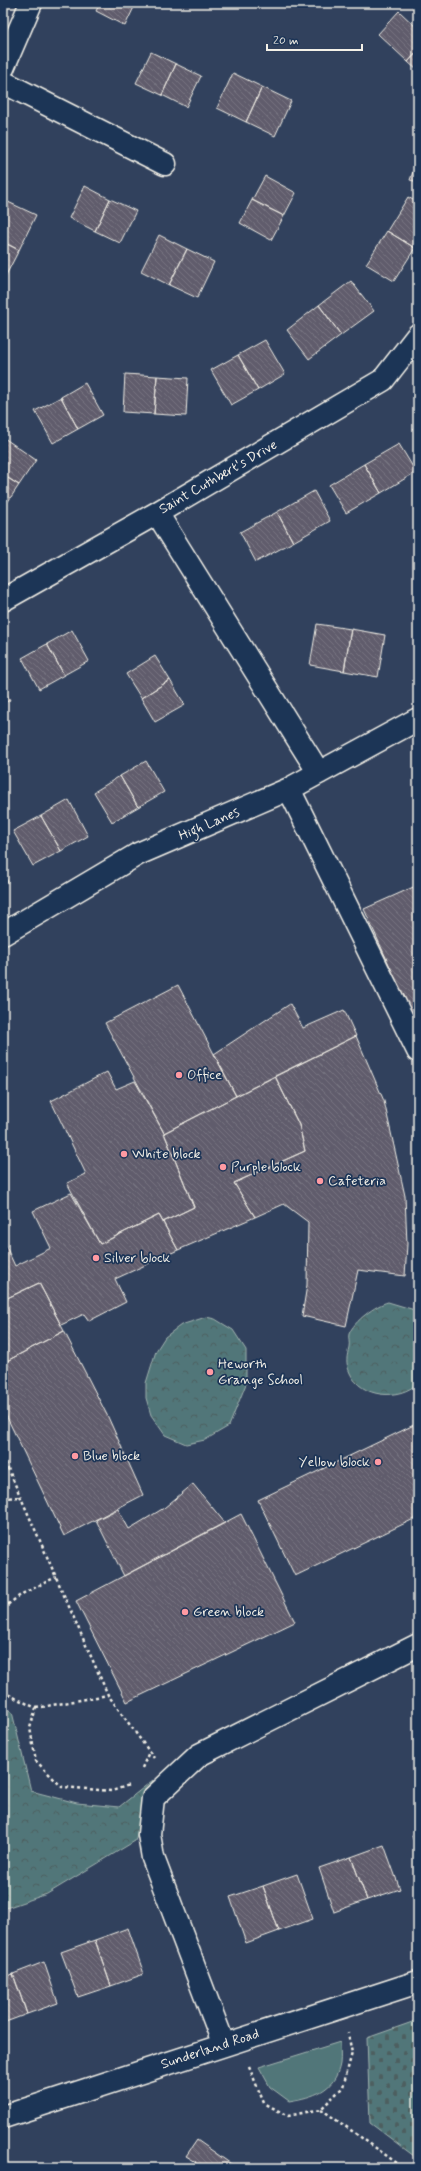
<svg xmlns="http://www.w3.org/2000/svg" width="421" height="2171" font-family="Mynerve,sans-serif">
	<defs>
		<pattern id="cemetery-stones" width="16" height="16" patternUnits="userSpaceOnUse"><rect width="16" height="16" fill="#517679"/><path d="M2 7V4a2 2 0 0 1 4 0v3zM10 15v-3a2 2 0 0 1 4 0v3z" fill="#4d5f60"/></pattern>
		<pattern id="park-crowns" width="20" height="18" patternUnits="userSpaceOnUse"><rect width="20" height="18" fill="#517679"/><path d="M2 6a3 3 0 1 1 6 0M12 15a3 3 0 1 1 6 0" fill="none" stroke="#4d5f60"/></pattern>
		<pattern id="building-back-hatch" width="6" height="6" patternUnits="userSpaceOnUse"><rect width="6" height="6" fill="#605c6c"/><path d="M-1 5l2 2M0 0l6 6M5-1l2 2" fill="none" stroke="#777481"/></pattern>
	</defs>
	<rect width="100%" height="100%" fill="#31415d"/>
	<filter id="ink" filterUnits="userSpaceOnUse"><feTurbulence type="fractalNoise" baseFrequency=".025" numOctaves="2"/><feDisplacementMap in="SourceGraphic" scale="8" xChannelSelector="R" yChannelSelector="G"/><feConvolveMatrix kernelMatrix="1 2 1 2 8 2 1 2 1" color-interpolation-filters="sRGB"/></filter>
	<g filter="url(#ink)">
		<path fill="#517679" stroke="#a2b4b0" d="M340,2042C340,2049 341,2057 340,2064C335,2091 313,2097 289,2101L270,2087L259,2067Z"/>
		<path fill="url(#cemetery-stones)" stroke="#a2b4b0" d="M418,2020V2159L370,2123L367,2038Z"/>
		<path fill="url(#park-crowns)" stroke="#a2b4b0" d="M388,1302L418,1311V1383C399,1401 361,1398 350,1373C345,1362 347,1357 349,1347C350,1343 348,1338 349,1334C354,1321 376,1305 388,1302Z
			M206,1317L215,1319L233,1330L246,1350V1384L229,1426L205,1440L186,1444L165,1435L151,1415L146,1398V1383L156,1351L165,1337L181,1325Z
			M3,1706L12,1712L31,1791L77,1803L119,1807L153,1780L135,1841L47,1894L3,1909Z"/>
		<path fill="url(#building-back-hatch)" stroke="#f4f1e8" d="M100,3H136L125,26L96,11Z
			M399,11L418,29V51L408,62L378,34Z
			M418,51V71L408,62Z
			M151,52L176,64L162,95L136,83Z
			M176,64L201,76L186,107L162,95Z
			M233,73L262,87L246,122L217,108Z
			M262,87L291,101L275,136L246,122Z
			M418,158V182L410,180Z
			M265,176L296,193L284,216L252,200Z
			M85,186L110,199L95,231L69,218Z
			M408,197L418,203V242L415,248L387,231Z
			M110,199L136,211L120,243L95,231Z
			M252,200L284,216L271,240L240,223Z
			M8,202L36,215L19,250L3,242V212Z
			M387,231L415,248L394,281L366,264Z
			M159,235L187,249L169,285L141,271Z
			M3,242L19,250L3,281Z
			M187,249L214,262L197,298L169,285Z
			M351,281L374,311L341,335L319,305Z
			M319,305L341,335L309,359L287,330Z
			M265,340L285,374L258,390L238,355Z
			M238,355L258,390L231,405L211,370Z
			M125,374L157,376L154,414L123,412Z
			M157,376L188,378L186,416L154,414Z
			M85,383L103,415L78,429L61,397Z
			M61,397L78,429L53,443L35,411Z
			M418,425V434L413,429Z
			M4,438L36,460L19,485L3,475Z
			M399,444L416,472L381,493L364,464Z
			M364,464L381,493L346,513L329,485Z
			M3,475L19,485L3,509Z
			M314,491L330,521L293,542L277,512Z
			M277,512L293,542L256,562L240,532Z
			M418,606V618L413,610Z
			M317,624L351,629L344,671L310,665Z
			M351,629L385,635L378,677L344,671Z
			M72,630L89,661L64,675L47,644Z
			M47,644L64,675L39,689L22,658Z
			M155,656L170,680L141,698L126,674Z
			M170,680L185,705L155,722L141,698Z
			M3,688L10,700L3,704Z
			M146,761L164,792L138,807L120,776Z
			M120,776L138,807L112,822L94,792Z
			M69,800L88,836L61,851L41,816Z
			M41,816L61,851L33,866L13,831Z
			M3,872L8,882L3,884Z
			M418,885V1029L364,909Z
			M178,985L236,1096L164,1133L105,1023Z
			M290,1004L303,1028L344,1010L356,1036L236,1096L214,1054Z
			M356,1036L384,1101L405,1196L407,1244L405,1276L358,1270L346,1326L302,1316L307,1285L308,1222L284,1204L255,1217L234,1183L305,1151L299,1125L275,1076Z
			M107,1072L116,1089L135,1081L164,1133L194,1207L163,1222L159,1215L100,1244L67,1183L86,1174L51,1101Z
			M275,1076L299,1125L305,1151L234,1183L255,1217L178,1250L163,1222L194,1207L164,1133Z
			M71,1193L100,1244L159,1215L178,1250L115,1279L126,1302L89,1321L84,1314L61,1325L39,1283L3,1300V1240L15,1266L51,1248L33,1211Z
			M39,1283L64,1331L3,1363V1300Z
			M64,1331L108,1417L143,1495L64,1536L3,1409V1363Z
			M418,1423V1517L295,1576L258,1500Z
			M193,1484L225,1523L124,1576L96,1520L118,1509L129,1529L164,1508Z
			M241,1514L295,1622L127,1702L76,1601Z
			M418,1833V1854L412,1836Z
			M384,1845L400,1889L367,1900L351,1857Z
			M351,1857L367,1900L334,1912L319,1868Z
			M297,1874L313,1919L279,1931L263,1886Z
			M263,1886L279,1931L246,1943L230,1897Z
			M128,1928L144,1974L111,1986L95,1940Z
			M95,1940L111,1986L78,1997L61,1952Z
			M44,1962L58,2003L27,2014L13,1974Z
			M13,1974L27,2014L3,2023V1977Z
			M197,2140L234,2166L233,2168H192L196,2162L186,2156Z"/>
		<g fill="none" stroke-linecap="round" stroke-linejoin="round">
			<defs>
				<path id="minor" d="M3,68L31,3
					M3,82L165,164
					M157,513L319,773
					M3,600L157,513L383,380L418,335
					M289,789L418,1051
					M3,934L138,854L289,789L418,719
					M224,2045L153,1858L149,1834L153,1798L199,1755L418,1645
					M3,2117L418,1982"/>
			</defs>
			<use href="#minor" stroke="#f4f1e8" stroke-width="25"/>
			<path stroke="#f4f1e8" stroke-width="2.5" stroke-dasharray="3 3" stroke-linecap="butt" d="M3,1457L108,1695L154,1758
				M3,1498L21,1497
				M3,1608L22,1594L56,1577
				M3,1692L36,1708L30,1728L36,1761L62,1787L112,1791L129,1785
				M36,1708L108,1695
				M142,1768L149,1752
				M249,2067L264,2103L288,2116L321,2109L343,2087L352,2053L348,2033
				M321,2109L404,2168"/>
			<use href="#minor" stroke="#1d3557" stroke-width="22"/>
		</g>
	</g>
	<g fill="#ff9aa2" stroke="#1d3557" stroke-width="1.5">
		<circle cx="179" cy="1075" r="4"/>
		<circle cx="124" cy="1154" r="4"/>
		<circle cx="223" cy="1167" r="4"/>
		<circle cx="320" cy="1181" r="4"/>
		<circle cx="96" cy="1258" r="4"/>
		<circle cx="210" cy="1372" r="4"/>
		<circle cx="75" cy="1456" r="4"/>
		<circle cx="378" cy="1462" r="4"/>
		<circle cx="185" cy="1612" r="4"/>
	</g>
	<g text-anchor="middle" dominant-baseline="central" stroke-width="3.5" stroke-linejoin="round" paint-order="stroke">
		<g font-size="14" fill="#f4f1e8" stroke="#1d3557">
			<text transform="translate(218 477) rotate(-30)">Saint Cuthbert's Drive</text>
			<text transform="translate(209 824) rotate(-23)">High Lanes</text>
			<text transform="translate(210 2049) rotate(-18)">Sunderland Road</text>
		</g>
		<g font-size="14" fill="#f4f1e8" stroke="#1d3557" text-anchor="start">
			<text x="187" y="1075">Office</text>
			<text x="132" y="1154">White block</text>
			<text x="231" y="1167">Purple block</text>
			<text x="328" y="1181">Cafeteria</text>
			<text x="104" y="1258">Silver block</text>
			<text x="218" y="1364">Heworth<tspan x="218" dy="16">Grange School</tspan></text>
			<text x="83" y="1456">Blue block</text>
			<text x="370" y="1462" text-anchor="end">Yellow block</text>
			<text x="193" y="1612">Green block</text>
		</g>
	</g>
	<rect width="421" height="2171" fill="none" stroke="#1d3557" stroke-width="16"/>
	<rect x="8" y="8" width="405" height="2155" fill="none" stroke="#f4f1e8" stroke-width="1.5" filter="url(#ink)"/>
	<path d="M267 44v6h95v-6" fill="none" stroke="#f4f1e8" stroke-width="2"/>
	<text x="273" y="44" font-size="12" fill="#f4f1e8" stroke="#1d3557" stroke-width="3" paint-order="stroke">20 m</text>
</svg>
